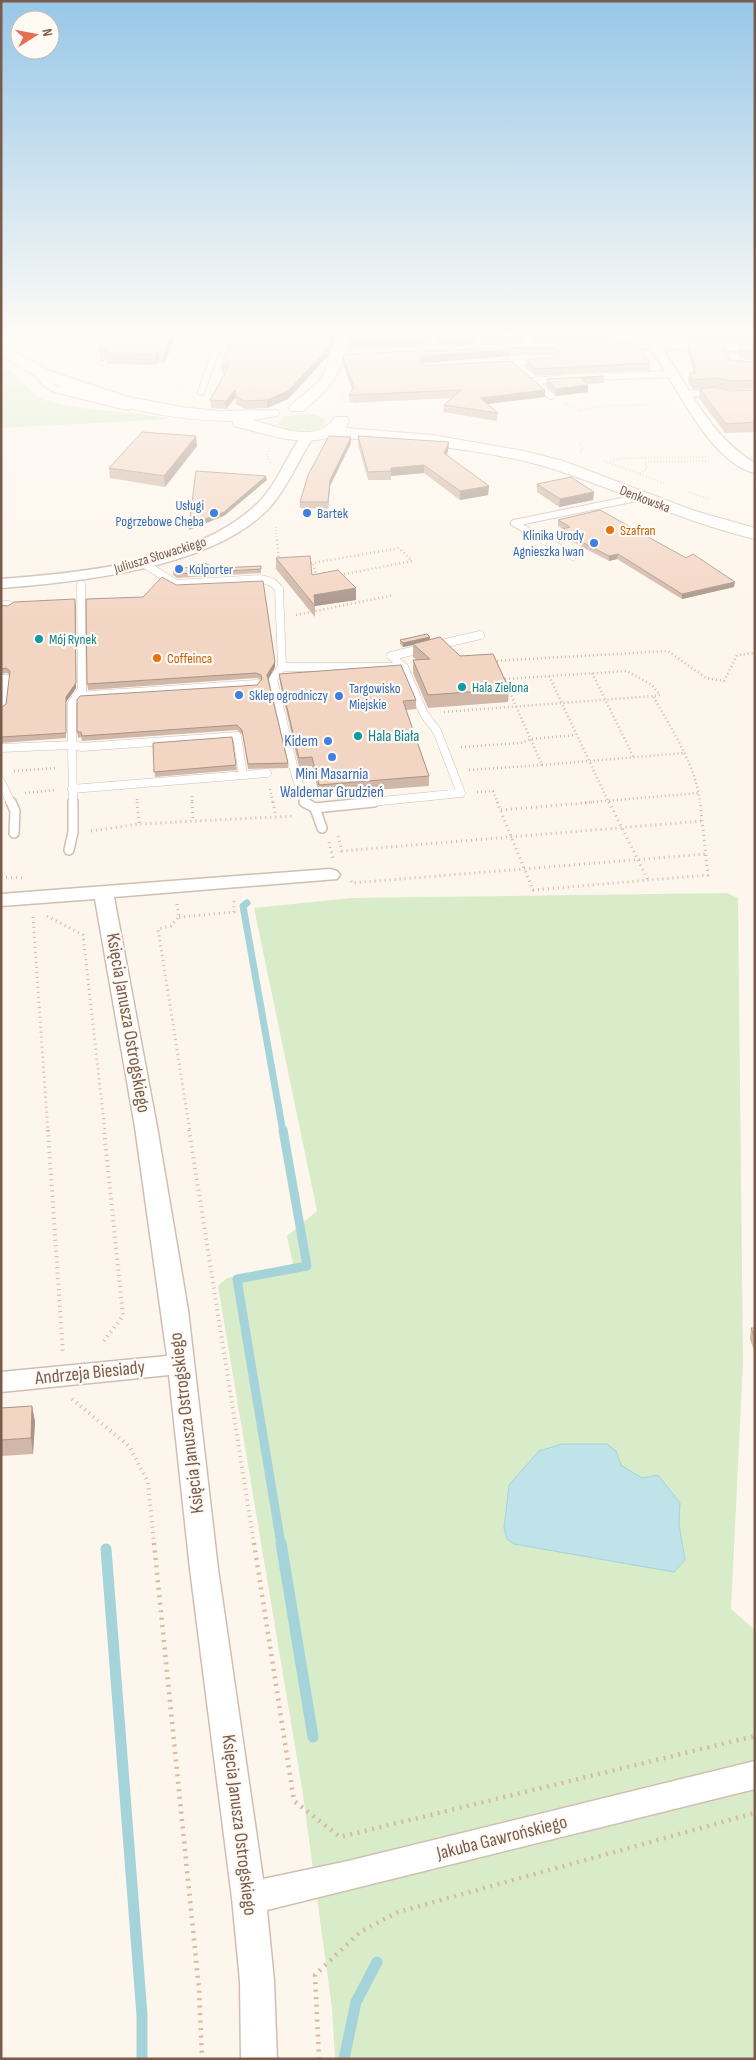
<svg xmlns="http://www.w3.org/2000/svg" width="756" height="2060" font-family="'Sofia Sans Condensed',sans-serif">
	<rect width="100%" height="100%" fill="#fdf6ec"/>
	<path fill="#d8ecc9" d="M1,369C18,368 29,395 44,400C87,413 129,410 171,419L1,428Z
		M304,414L317,415L325,420L324,425C313,433 288,434 278,423L285,416Z
		M727,893L738,898L743,1363L731,1609L755,1630V2059H335L332,2008L302,1788L218,1286L227,1278L293,1264L287,1236L317,1211L254,908L351,898Z"/>
	<path fill="#bfe3e8" stroke="#a5d3da" d="M562,1444H607L616,1451L621,1465L642,1478L658,1475L680,1503L679,1524L685,1560L674,1572L514,1544L507,1539L504,1528L509,1485L539,1451Z"/>
	<g fill="none" stroke-linecap="round" stroke-linejoin="round">
		<path stroke="#a5d3da" stroke-width="7" d="M247,903L243,906L283,1132"/>
		<path stroke="#a5d3da" stroke-width="9" d="M281,1544L237,1279L307,1266L283,1130"/>
		<path stroke="#a5d3da" stroke-width="11" d="M281,1543L313,1737
			M106,1549L142,2015V2059
			M344,2059L356,2002L377,1962"/>
		<defs>
			<path id="lane-far2" d="M511,335H525L530,346
				M431,351L435,335H477L480,349
				M501,363L539,361
				M35,369L44,382L55,389L128,407
				M591,377L672,374
				M533,381L559,379
				M536,383L551,396
				M201,392L223,332
				M684,394L708,393
				M547,541L514,523L641,497"/>
			<path id="lane-far1" d="M544,540L573,556
				M143,563L176,584L261,579L272,582L279,589L282,667L273,679L294,770L305,803
				M81,585L82,690L72,703V745L82,747L237,736L243,775
				M1,605H9
				M282,667H404L424,714L437,731L461,793L362,803
				M404,667L391,656L480,635
				M1,679H6L1,708
				M76,696L257,684
				M1,748L72,745L73,803
				M1,782L11,803
				M72,789L267,773"/>
			<path id="lane" d="M11,802L15,811L14,833
				M304,802L315,808
				M322,828L315,808L374,802
				M69,850L73,832V802"/>
			<path id="street" d="M244,332H350L351,333L345,336L250,335Z
				M645,333L656,341L755,344V352L662,348C690,389 711,438 755,463V473C709,462 676,383 650,348L453,354L447,350L453,346L643,341L639,336Z
				M308,432L314,436C299,458 288,487 270,507C214,568 80,582 1,588V579C82,573 199,562 259,502C276,485 285,460 298,441L303,433Z
				M330,869L337,871L340,875L337,879L114,897L157,1127L188,1310L218,1569L263,1879L348,1861L755,1761V1789L267,1910L274,1981L277,2059H241L240,1981L232,1898L190,1569L169,1375L1,1392V1372L167,1356L135,1127L95,899L1,906V894Z"/>
			<path id="secondary" d="M338,332H352C339,375 338,381 303,411H291L289,408L291,405L317,383L324,373Z
				M1,345L50,371L128,397L188,408L219,411L277,410L279,413L277,416L253,420C280,427 316,445 335,417H347L349,420L346,428L432,435L524,451L563,461L695,511L755,528V539C683,522 619,490 550,468C479,447 404,443 331,437C297,447 267,434 234,426L233,421C168,421 96,404 38,377C25,371 13,363 1,355Z"/>
		</defs>
		<use href="#lane-far2" stroke="#d1beb0" stroke-width="8"/>
		<use href="#lane-far1" stroke="#d1beb0" stroke-width="9"/>
		<use href="#lane" stroke="#d1beb0" stroke-width="12"/>
		<use href="#street" stroke="#d1beb0" stroke-width="3"/>
		<use href="#secondary" stroke="#d6c0b0" stroke-width="2"/>
		<path stroke="#d9b8a5" stroke-width="2" stroke-dasharray="0.5 2.5" stroke-linecap="butt" d="M181,332H194
			M101,350L94,362L110,368H166L190,336L188,333
			M361,351L416,350
			M166,368L184,392
			M341,400L344,389
			M341,402L354,401L358,409
			M564,403L581,411
			M579,411L602,406L671,404
			M580,444L583,447L580,453
			M269,448L267,455L271,463
			M604,461L664,483
			M610,461L623,458L708,457
			M640,473L647,469L645,463L648,462L711,461
			M689,492L709,499
			M276,527L277,541"/>
		<path stroke="#d9b8a5" stroke-width="2.5" stroke-dasharray="1 3" stroke-linecap="butt" d="M277,540L279,560
			M307,564L399,548L412,561L340,575
			M313,564L317,578
			M296,615L394,595
			M493,661L668,651L706,678L724,681L737,655L755,653
			M592,673L634,758
			M549,676L609,803
			M505,679L627,671L652,685L660,695L653,696C671,729 696,765 700,803
			M444,712L653,696
			M461,747L521,743L531,739L576,735
			M542,765L684,753
			M469,770L542,765L500,670
			M14,771L55,768
			M270,789L273,803
			M477,792L493,791L498,803
			M25,793L56,790
			M192,796V803
			M137,799V803
			M581,803L699,793"/>
		<path stroke="#d9b8a5" stroke-width="3" stroke-dasharray="1 4" stroke-linecap="butt" d="M137,802L139,824
			M192,802L193,821
			M273,802L276,817
			M497,802L533,890L708,875L700,802
			M609,802L648,880
			M501,810L595,802
			M91,831L139,824L294,816
			M338,836L342,851L702,821
			M329,842L333,858
			M1,877L25,878
			M351,881L352,883L706,854
			M177,904L179,917L171,926L158,929L190,1132
			M47,916L83,935L105,1132
			M33,917L48,1132
			M179,917L234,912V901L237,900"/>
		<path stroke="#d9b8a5" stroke-width="4" stroke-dasharray="1 4.5" stroke-linecap="butt" d="M48,1130L63,1355
			M189,1130L254,1544
			M104,1341L123,1316L104,1130
			M72,1399L129,1446L148,1482L154,1544"/>
		<path stroke="#d9b8a5" stroke-width="4.5" stroke-dasharray="2 5.5" stroke-linecap="butt" d="M154,1543L199,1989L202,2059
			M254,1543L294,1801L340,1837L755,1736
			M319,2059L315,1975L360,1932L398,1912L755,1813"/>
		<use href="#lane-far2" stroke="#fff" stroke-width="6"/>
		<use href="#lane-far1" stroke="#fff" stroke-width="8"/>
		<use href="#lane" stroke="#fff" stroke-width="9"/>
		<use href="#street" fill="#fff" fill-rule="evenodd"/>
		<use href="#secondary" fill="#fff" fill-rule="evenodd"/>
	</g>
	<path fill="#d1b7a8" d="M31,332H75L32,333Z
		M111,332H185L180,340H174L165,363H158L157,365L106,364V361H100L99,350Z
		M352,332H433L430,333L427,346L349,349V341Z
		M479,332H517L523,336V343L484,344Z
		M533,332L609,333L608,340L534,343L533,340Z
		M658,332H755V343L685,340L683,333L658,334Z
		M334,338L328,356L288,399L267,408L245,409L236,404L235,398L226,409L211,408L210,400L225,373H222L221,365Z
		M474,341V345L437,346L438,342Z
		M688,342L729,360L755,362V389L733,390L715,387L693,389L688,382L689,373H693L688,351Z
		M636,343L650,363L649,370L536,376L525,367L526,360L557,357L555,355L510,356L424,363L422,364L424,366L545,397L487,404L498,413L497,421L443,412L444,405L452,398L350,403L349,395L352,390L343,365V358L345,354Z
		M739,344L755,345V360L740,359L738,353Z
		M604,376V383L587,384L588,392L556,396L546,385L547,379Z
		M700,389L733,391L755,390V432L725,433L699,398Z
		M358,436L449,442L448,451L446,455L489,486L488,495L460,500L424,473L391,476V480H368L358,444Z
		M351,443L330,486L328,509L300,508V502Z
		M197,446L165,487L110,478L109,468Z
		M537,484L594,492L593,500L559,507L537,492Z
		M558,520L734,587L682,599L617,559L609,561L559,535V530L563,529L558,526Z
		M276,558L312,575L356,600L315,606V617L276,569Z
		M261,566V573L177,578L173,575V571L221,570Z
		M143,597L275,662V667L268,679L288,763V768L248,769L243,735L237,730L82,741L81,737L78,738L77,732L257,685L261,680L257,678L88,690L87,684Z
		M76,604V688L66,702V738L1,743V708L6,704L10,676L7,673L1,674V605L8,606Z
		M430,637L429,640L460,656L509,689L508,702L428,708L413,673V660H417L413,657V645L403,647L400,644V640Z
		M279,674L416,700V709L406,710L429,776V786L319,794L312,766L299,767L280,683Z
		M153,743L236,765L237,770L155,777Z
		M751,1328H755V1353L750,1339Z
		M32,1406L35,1422L33,1454L1,1456V1408Z"/>
	<path fill="#aa9588" d="M173,332H174V340L165,363L164,352Z
		M180,332H185L180,340Z
		M333,332L334,338L328,356L288,399L267,408V400Z
		M429,332H433L430,333L427,346V339Z
		M510,349V356L424,363L420,365V358L424,356Z
		M158,352V363L157,365L156,354Z
		M588,385V392L556,396V389Z
		M235,390V398L226,409V401Z
		M545,390V397L480,405V398Z
		M196,436L197,446L165,487L164,476Z
		M351,437V443L330,486L328,509V502L330,480Z
		M449,442L448,451L444,462V453Z
		M424,465V473L391,476V468Z
		M266,476L267,480L224,516L189,530V525Z
		M489,486L488,495L460,500V491Z
		M594,492L593,500L559,507L560,499Z
		M618,554L617,559L609,561V556Z
		M735,582L734,587L682,599V594Z
		M356,588V600L315,606L314,595Z
		M75,599L76,688L66,702V738V697Z
		M430,637L429,641L413,644V645L403,647V643Z
		M275,662V667L268,680L267,675Z
		M32,1406L35,1422L33,1454L31,1438Z"/>
	<path fill="#f3d5c3" stroke="#aa9588" d="M111,332H173L164,352H158L156,354L105,353L107,350H99Z
		M236,332H333L328,349L288,391L267,400L245,401L236,396L235,390L226,401L210,400L229,366L221,365Z
		M352,332H429L427,339L349,341Z
		M482,332H522L523,336L484,337Z
		M533,332H609V333L534,335Z
		M691,332H755V334Z
		M439,336H473L474,341L438,342Z
		M688,342L723,343L729,360L755,362V380L734,381L716,378L693,380L689,373H696Z
		M636,343L650,363L536,369L526,360L558,357L560,352L555,348L510,349L424,356L420,358V363L424,366L511,361L545,390L480,398L498,413L444,405L461,390L349,395L354,387L343,358L345,354Z
		M739,344L755,345V351L740,350Z
		M604,376L581,378L588,385L556,389L547,379Z
		M713,387L733,391L755,390V422L726,424L700,389Z
		M142,432L196,436L164,476L109,468Z
		M329,436L351,437L330,480L328,502H300L308,475Z
		M358,436L449,442L444,453L489,486L460,491L424,465L391,468V471L368,472Z
		M196,471L266,476L224,512L189,525Z
		M571,477L594,492L560,499L537,484Z
		M600,510L686,558L693,554L735,582L682,594L618,554L609,556L559,530L570,527L558,520Z
		M310,556L312,575L338,570L356,588L314,595L315,606L276,558Z
		M204,563L221,570L222,568L261,566V569L177,574L173,571Z
		M162,577L176,585L263,581L275,662L267,675L288,763L248,764L242,730L237,725L82,736L81,732H77V700L80,696L257,685L262,679L261,675L256,673L87,684L86,599L143,597Z
		M75,599L76,683L66,697V733L1,737V708L6,704L10,671L6,668L1,669V605L8,606L14,602Z
		M427,634L430,637L403,643L400,640Z
		M440,637L460,656L493,654L509,689L428,695L413,660L430,659L413,644Z
		M401,665L416,700L403,701L429,776L319,785L312,757L299,758L279,674Z
		M232,737L236,765L154,772L153,743Z
		M751,1328H755V1337Z
		M32,1406L31,1438L1,1440V1408Z"/>
	<linearGradient id="sky" x2="0" y2="1"><stop stop-color="#97c7e8"/><stop offset="0.54" stop-color="#fefbf6"/><stop offset="1" stop-color="#fefbf6" stop-opacity="0"/></linearGradient>
	<rect width="756" height="620" fill="url(#sky)"/>
	<g fill="#3f7fe0" stroke="#fffaf3" stroke-width="2">
		<circle cx="214" cy="513" r="5"/>
		<circle cx="307" cy="513" r="5"/>
		<circle cx="594" cy="543" r="5"/>
		<circle cx="179" cy="569" r="5"/>
		<circle cx="239" cy="695" r="5"/>
		<circle cx="339" cy="696" r="5"/>
		<circle cx="328" cy="741" r="5"/>
		<circle cx="332" cy="757" r="5"/>
	</g>
	<g fill="#e8710a" stroke="#fffaf3" stroke-width="2">
		<circle cx="610" cy="530" r="5"/>
		<circle cx="157" cy="658" r="5"/>
	</g>
	<g fill="#0f9aa8" stroke="#fffaf3" stroke-width="2">
		<circle cx="39" cy="639" r="5"/>
		<circle cx="462" cy="687" r="5"/>
		<circle cx="358" cy="736" r="5"/>
	</g>
	<g text-anchor="middle" dominant-baseline="central" stroke-width="4.5" stroke-linejoin="round" paint-order="stroke">
		<g font-size="14" fill="#7a5c4d" stroke="#fffaf3">
			<text transform="translate(645 499) rotate(21)">Denkowska</text>
			<text transform="translate(160 555) rotate(-17)">Juliusza Słowackiego</text>
		</g>
		<g font-size="14" fill="#366cbe" stroke="#fffaf3" text-anchor="start">
			<text x="204" y="505" text-anchor="end">Usługi<tspan x="204" dy="16">Pogrzebowe Cheba</tspan></text>
			<text x="317" y="513">Bartek</text>
			<text x="584" y="535" text-anchor="end">Klinika Urody<tspan x="584" dy="16">Agnieszka Iwan</tspan></text>
			<text x="189" y="569">Kolporter</text>
			<text x="349" y="688">Targowisko<tspan x="349" dy="16">Miejskie</tspan></text>
			<text x="249" y="695">Sklep ogrodniczy</text>
		</g>
		<g font-size="14" fill="#c56008" stroke="#fffaf3" text-anchor="start">
			<text x="620" y="530">Szafran</text>
			<text x="167" y="658">Coffeinca</text>
		</g>
		<g font-size="14" fill="#0d838f" stroke="#fffaf3" text-anchor="start">
			<text x="49" y="639">Mój Rynek</text>
			<text x="472" y="687">Hala Zielona</text>
		</g>
		<g font-size="16" fill="#0d838f" stroke="#fffaf3" text-anchor="start">
			<text x="368" y="736">Hala Biała</text>
		</g>
		<g font-size="16" fill="#366cbe" stroke="#fffaf3" text-anchor="end">
			<text x="318" y="741">Kidem</text>
			<text x="332" y="774" text-anchor="middle">Mini Masarnia<tspan x="332" dy="18">Waldemar Grudzień</tspan></text>
		</g>
		<g font-size="19" fill="#7a5c4d" stroke="#fffaf3">
			<text transform="translate(128 1023) rotate(80)">Księcia Janusza Ostrogskiego</text>
			<text transform="translate(90 1373) rotate(-6)">Andrzeja Biesiady</text>
			<text transform="translate(187 1423) rotate(-97)">Księcia Janusza Ostrogskiego</text>
			<text transform="translate(239 1825) rotate(83)">Księcia Janusza Ostrogskiego</text>
			<text transform="translate(502 1838) rotate(-14)">Jakuba Gawrońskiego</text>
		</g>
	</g>
	<rect width="756" height="2060" fill="none" stroke="#7a5c4d" stroke-width="5"/>
	<g transform="translate(35 35) rotate(79)"><circle r="24" fill="#fffaf3" stroke="#cabbb1"/>
	<path d="M0-4L9 19L0 12L-9 19Z" fill="#e76f51"/>
	<text y="-8" font-size="14" font-weight="bold" text-anchor="middle" fill="#7a5c4d">N</text>
	</g>
</svg>
